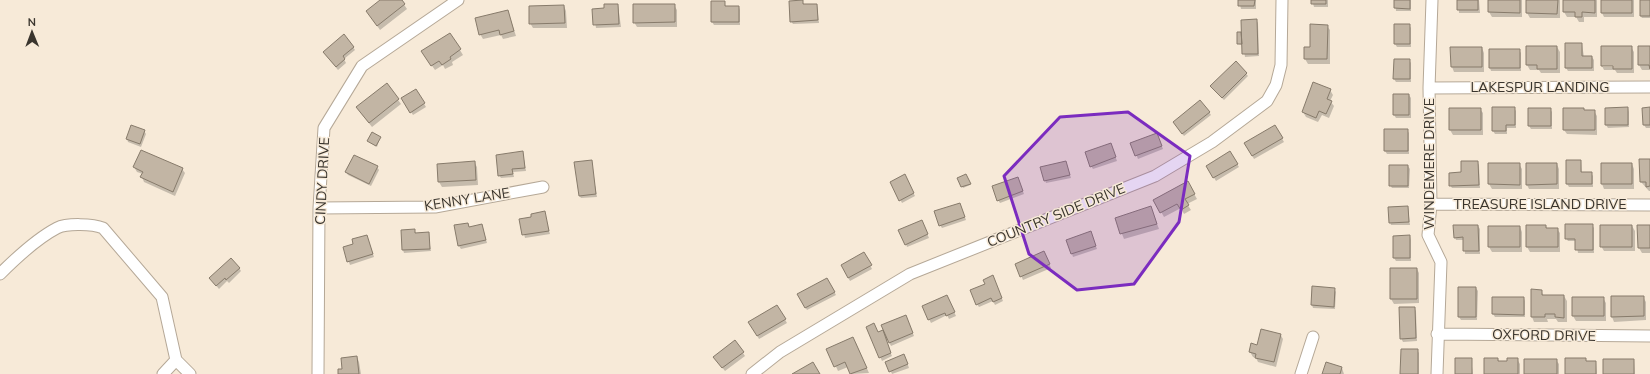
<svg xmlns="http://www.w3.org/2000/svg" width="1650" height="374" font-family="Mulish,sans-serif">
	<rect width="100%" height="100%" fill="#f7ead8"/>
	<path fill="#0003" fill-rule="evenodd" d="M382,0H401L407,9L380,30L367,11Z
		M1239,0H1256V9H1241Z
		M1312,0H1328V7H1314Z
		M1395,0H1411V11H1396Z
		M1458,0H1479L1480,13H1459Z
		M1489,0H1522V17H1492L1489,12Z
		M1527,0H1560V18H1530L1527,13Z
		M1564,0H1597V17H1584V22H1579L1576,17H1567L1564,12Z
		M1602,0H1634V17H1604L1602,13Z
		M1641,0H1650V18H1642L1640,15Z
		M802,1L804,4L817,5L819,23L793,24L791,21Z
		M724,2L726,7H739L740,10V25H714L712,22Z
		M618,5L621,27L596,28L593,10L605,9Z
		M674,5L677,10V27H637L634,22Z
		M564,6L566,11L567,28H533L530,23Z
		M508,11L516,36L503,39L501,35L483,39L480,34Z
		M1256,20L1258,23L1259,56L1245,57L1243,45L1238,44V33H1240L1243,37Z
		M1409,25L1411,28V47H1397L1395,44Z
		M1327,26L1330,30V64H1308L1305,59Z
		M450,34L463,55L452,62L453,65L445,69L443,65L435,70L425,56Z
		M1566,44H1582L1584,57H1592L1594,60V71H1568L1566,68Z
		M353,47L355,50L344,59L346,63L338,70L324,53Z
		M1527,47H1557L1560,52V73H1541L1539,70H1530L1527,65Z
		M1602,47H1631L1634,52V73H1617L1615,70H1604L1602,66ZM1603,65H1618V67H1603Z
		M1639,47H1650V70H1642L1639,65Z
		M1482,48L1484,53V72H1454L1452,67Z
		M1519,50L1521,53V71H1491L1490,68Z
		M1395,60H1409L1411,63V82H1396L1394,79Z
		M1236,62L1248,76L1224,100L1213,89Z
		M387,85L401,104L372,127L360,112Z
		M416,90L426,107L413,115L403,99Z
		M1330,90L1333,95L1330,101L1334,106L1329,118L1322,115L1318,122L1306,117L1303,112Z
		M1409,95L1411,98V118H1396L1394,115Z
		M1514,108L1516,111V128H1507V134H1495L1493,131Z
		M1628,108L1629,112V127L1608,128L1606,125Z
		M1650,108V128H1646L1644,125Z
		M1450,109H1480L1483,113V135H1453L1450,130Z
		M1529,109H1550L1552,112V129H1531L1529,126Z
		M1585,111H1594L1597,116V135L1567,134L1564,130Z
		M1209,112L1211,115L1184,136L1174,123Z
		M1275,126L1284,142L1254,159L1245,143Z
		M1407,130L1409,133V154H1387L1385,151Z
		M144,131L146,134L141,147L128,142L127,139Z
		M1157,134L1163,149L1138,159L1132,144Z
		M380,138L377,147L368,141Z
		M1112,147L1117,161L1093,169L1091,166Z
		M523,153L526,171L513,172L514,177L501,178L499,175Z
		M1230,153L1239,167L1216,181L1207,166Z
		M1650,160V191H1649L1641,182Z
		M591,161L597,197L581,198L579,195Z
		M1581,161L1582,173H1591L1593,176V187H1569L1567,184Z
		M474,162L477,167L478,185L442,187L439,182L438,165Z
		M1066,162L1071,178L1046,183L1045,180Z
		M1477,162L1479,165L1480,188H1452L1450,185L1462,173Z
		M1489,164H1519L1522,169V189H1492L1489,184Z
		M1557,164L1559,169V189H1529L1527,185Z
		M1632,164L1634,169V189H1604L1602,184Z
		M1408,166L1410,169L1409,188H1392L1390,185Z
		M134,167L182,169L185,173L175,196L144,182L142,177L143,174L137,172Z
		M377,167L379,170L371,186L348,175L346,172Z
		M904,175L915,196L902,203L891,182Z
		M966,175L970,185L963,188L959,178Z
		M1019,181L1024,194L1000,203L998,200Z
		M1188,183L1197,199L1187,204L1191,210L1184,214L1181,208L1164,217L1155,201Z
		M960,204L966,220L942,228L940,225Z
		M1151,207L1159,229L1124,239L1116,219Z
		M1408,207L1410,225H1391L1390,222Z
		M544,213L550,234L525,238L521,220Z
		M467,224L469,228L482,225L487,243L461,249L459,246Z
		M923,224L929,238L907,247L906,244Z
		M1592,225L1594,228V253H1578L1576,241H1568L1566,238Z
		M1478,226L1480,229V254H1465L1464,240H1456L1455,237Z
		M1527,226H1546L1547,229H1557L1560,233V252H1530L1527,247Z
		M1632,226L1635,231V251H1604L1601,246Z
		M1638,226H1650V253H1642L1639,248Z
		M1489,227H1520L1522,232V252H1492L1489,247Z
		M414,230L416,233H428L431,251L404,253L403,250Z
		M1091,233L1097,249L1073,257L1072,254Z
		M1410,236L1411,240V261H1396L1394,258V237Z
		M368,239L374,257L350,265L344,248Z
		M864,253L872,269L850,281L842,266Z
		M1045,255L1051,268L1023,280L1016,265Z
		M239,268L241,271L229,283L227,281L219,289L210,278Z
		M1417,269L1419,273V303L1394,304L1391,299Z
		M827,279L836,295L807,310L798,295Z
		M994,280L1003,301L995,305L993,301L979,307L977,304L986,284Z
		M1476,288L1478,291L1477,320H1461L1459,317Z
		M1334,289L1336,292L1335,309L1313,308L1312,305Z
		M1541,291L1544,296H1564L1567,301V322H1558L1556,319H1547L1548,322H1534L1532,317Z
		M1612,297H1643L1646,302V320L1614,322L1612,317Z
		M1524,298L1525,301V317H1495L1493,314Z
		M1603,298L1606,303V321H1576L1573,316Z
		M948,299L956,316L949,319L947,315L931,323L923,307Z
		M777,306L787,323L759,339L750,322Z
		M1414,308L1416,311L1417,341L1403,342L1401,338Z
		M907,319L914,336L891,346L888,340L885,341L892,356L882,361L867,327L878,333Z
		M1280,334L1283,339L1276,367L1258,362L1256,358L1253,357L1250,352Z
		M856,343L869,373L851,374L848,367L838,371L828,349Z
		M1417,350L1419,353V374H1401Z
		M743,353L745,356L725,371L716,360Z
		M357,357L359,362L361,374H339Z
		M906,359L909,368L892,374L887,362Z
		M1471,359L1473,374H1456Z
		M1498,359L1499,362H1508L1517,359L1520,364V374H1485Z
		M1585,359L1587,362H1596L1597,374H1566Z
		M1556,360L1559,364V374H1525Z
		M1634,360L1635,374H1604Z
		M1342,368L1344,374H1323Z"/>
	<path fill="#c2b5a4" stroke="#877b6b" d="M380,0H402L405,4L377,26L366,11Z
		M803,0V4H817L818,20L790,22L789,1Z
		M1238,0H1255L1254,6H1238Z
		M1311,0H1326V4H1311Z
		M1394,0H1410V9L1394,8Z
		M1457,0H1478V10H1457Z
		M1488,0H1520V13L1488,12Z
		M1526,0H1558L1557,14L1526,13Z
		M1563,0H1595V13L1582,12V17H1575V12H1563Z
		M1601,0H1632V13H1601Z
		M1640,0H1650V16H1640Z
		M711,1H725V6H739V22H711Z
		M604,4H618L619,24L593,25L592,9L604,8Z
		M633,4H675V22L633,23Z
		M564,5L565,23L529,24V6Z
		M508,10L514,31L500,35L499,30L479,35L475,18Z
		M1257,19L1258,54H1242L1241,20Z
		M1310,24L1328,25L1327,59H1304V47H1310Z
		M1394,24H1410V44H1394Z
		M1237,32H1241L1242,44H1237Z
		M450,33L461,49L450,57L451,59L442,65L439,61L431,66L421,51Z
		M344,34L354,47L343,56L345,59L336,67L323,52Z
		M1565,43H1582V56H1592V68H1565Z
		M1526,46H1557V69H1537V65H1526Z
		M1601,46H1632V69H1613V66H1601Z
		M1638,46H1650V69L1649,65H1638Z
		M1450,47H1482V67H1451Z
		M1489,49H1520V68H1489Z
		M1394,59H1410V79H1393Z
		M1236,61L1247,73L1222,98L1210,86Z
		M1313,82L1331,89L1327,99L1332,101L1326,114L1319,111L1316,118L1302,112Z
		M387,83L399,99L369,123L356,107Z
		M416,89L425,103L410,113L401,98Z
		M1393,94H1409V115H1393Z
		M1200,100L1210,112L1182,134L1173,122Z
		M1492,107H1515V125H1506V131H1492Z
		M1628,107V125H1605V108Z
		M1650,107V125H1643L1642,108Z
		M1449,108H1481V130H1449Z
		M1528,108H1551V126H1528Z
		M1563,108H1584V110H1595V130H1563Z
		M131,125L145,130L140,144L126,139Z
		M1275,125L1283,138L1252,156L1244,143Z
		M1384,129H1408V151H1384Z
		M372,132L381,137L376,146L367,141Z
		M1157,133L1162,146L1135,156L1130,143Z
		M1111,143L1116,157L1090,167L1085,152Z
		M141,150L183,168L173,192L140,177L143,172L133,167Z
		M523,151L525,168L512,169L513,174L498,176L496,155Z
		M1230,151L1238,164L1213,178L1206,166Z
		M354,155L378,166L369,184L345,172Z
		M1639,159H1650V186L1646,187V182H1640Z
		M592,160L596,194L579,196L574,162Z
		M1566,160H1581V172H1592V184H1566Z
		M475,161L476,180L438,182L437,164Z
		M1066,161L1070,175L1044,181L1040,167Z
		M1461,161H1478L1479,185L1449,186V173L1461,172Z
		M1488,163H1520V185L1488,184Z
		M1526,163H1557V184L1526,185Z
		M1601,163H1632V184H1601Z
		M1389,165H1408V186H1389Z
		M905,174L914,193L899,201L890,182Z
		M966,174L971,184L961,187L957,178Z
		M1018,177L1023,191L997,201L992,186Z
		M1188,181L1195,194L1185,199L1189,205L1181,210L1177,204L1160,213L1153,200Z
		M960,203L965,217L939,226L934,211Z
		M1151,206L1157,224L1120,234L1115,218Z
		M1408,206L1409,222L1389,223L1388,207Z
		M545,211L549,231L522,235L519,219L531,217V214Z
		M922,220L928,234L905,245L898,230Z
		M468,223L469,227L482,224L486,240L458,246L454,225Z
		M1565,224H1593V250H1575V239H1565Z
		M1453,225H1478L1479,251H1463V237L1454,238Z
		M1526,225H1546V228H1558V247H1526Z
		M1600,225H1632V247H1600Z
		M1637,225H1650V248H1638Z
		M1488,226H1520V247H1488Z
		M415,229V233L429,232L430,249L402,250L401,230Z
		M1091,231L1096,246L1071,254L1066,240Z
		M367,235L373,254L347,262L343,247L353,244L352,239Z
		M1410,235V258H1393V236Z
		M1044,251L1050,264L1020,277L1015,264Z
		M864,252L872,265L848,278L841,265Z
		M231,258L240,268L226,280L225,278L216,286L209,278Z
		M1390,268H1417V299H1390Z
		M993,275L1002,298L993,302L991,298L976,305L970,290L985,284L983,280Z
		M827,278L835,292L805,308L797,294Z
		M1312,286L1335,288L1334,307L1311,305Z
		M1458,287H1476V317H1458Z
		M1531,289L1542,290V295H1564V318L1555,317V314H1545V317H1531Z
		M947,295L955,312L946,316L945,313L928,320L922,306Z
		M1611,296H1644V316L1611,317Z
		M1492,297H1524V315L1492,314Z
		M1572,297H1604V316H1572Z
		M777,305L786,319L757,336L748,322Z
		M1399,307H1415L1416,338L1400,339Z
		M906,315L913,333L889,343L881,325Z
		M874,323L878,332L883,330L891,353L879,358L866,327Z
		M1261,329L1281,334L1274,362L1255,358L1256,354L1249,352L1251,343L1257,345Z
		M853,337L867,368L850,374L845,362L834,367L826,349Z
		M735,340L744,352L722,368L713,357Z
		M1401,349H1418V374H1400Z
		M904,354L908,364L889,372L885,362Z
		M357,356L359,374H338V369H342L341,358Z
		M1455,358H1472V374H1455Z
		M1484,358H1498V361H1507V358H1518V374H1484Z
		M1565,358H1586V361H1596V374H1565Z
		M1524,359H1557V374H1524Z
		M1603,359H1634V374H1603Z
		M813,362L820,374H792Z
		M1326,362L1342,367L1340,374H1322Z"/>
	<g fill="none" stroke-linecap="round" stroke-linejoin="round">
		<defs>
			<path id="street" d="M1432,0L1429,88L1431,204L1428,235L1441,262L1437,374
				M1429,88L1650,87
				M1431,204L1650,205
				M319,208L435,207L543,187
				M0,274C17,257 36,239 57,228C67,223 93,224 103,228L162,297L176,360L190,374
				M1437,334L1650,336
				M163,374L176,360
				M318,374L319,208L324,128L362,66L458,0
				M752,374L780,352L910,274L1155,176L1212,142L1267,101L1276,85L1281,65L1282,0
				M1301,374L1313,337"/>
		</defs>
		<use href="#street" stroke="#b5a897" stroke-width="13"/>
		<use href="#street" stroke="#fff" stroke-width="11"/>
	</g>
	<path fill="#7b2cbf" fill-opacity="0.2" stroke="#7b2cbf" stroke-width="3" stroke-linejoin="round" d="M1128,112L1190,156L1179,222L1134,284L1077,290L1029,254L1004,176L1060,117Z"/>
	<g text-anchor="middle" dominant-baseline="central" stroke-width="3" stroke-linejoin="round" paint-order="stroke">
		<g font-size="14" fill="#3a352e" stroke="#f7ead8">
			<text x="1540" y="87">LAKESPUR LANDING</text>
			<text transform="translate(1429 164) rotate(-90)">WINDEMERE DRIVE</text>
			<text transform="translate(322 181) rotate(-87)">CINDY DRIVE</text>
			<text transform="translate(467 199) rotate(-9)">KENNY LANE</text>
			<text x="1540" y="204">TREASURE ISLAND DRIVE</text>
			<text transform="translate(1056 215) rotate(-22)">COUNTRY SIDE DRIVE</text>
			<text transform="translate(1544 335) rotate(1)">OXFORD DRIVE</text>
		</g>
	</g>
	<g transform="translate(32 32) rotate(359)" stroke="#f7ead8" stroke-width="3" paint-order="stroke">
	<path d="M0-3L7 15L0 10L-7 15Z" fill="#3a352e"/>
	<text y="-6" font-size="11" font-weight="bold" text-anchor="middle" fill="#3a352e">N</text>
	</g>
</svg>
